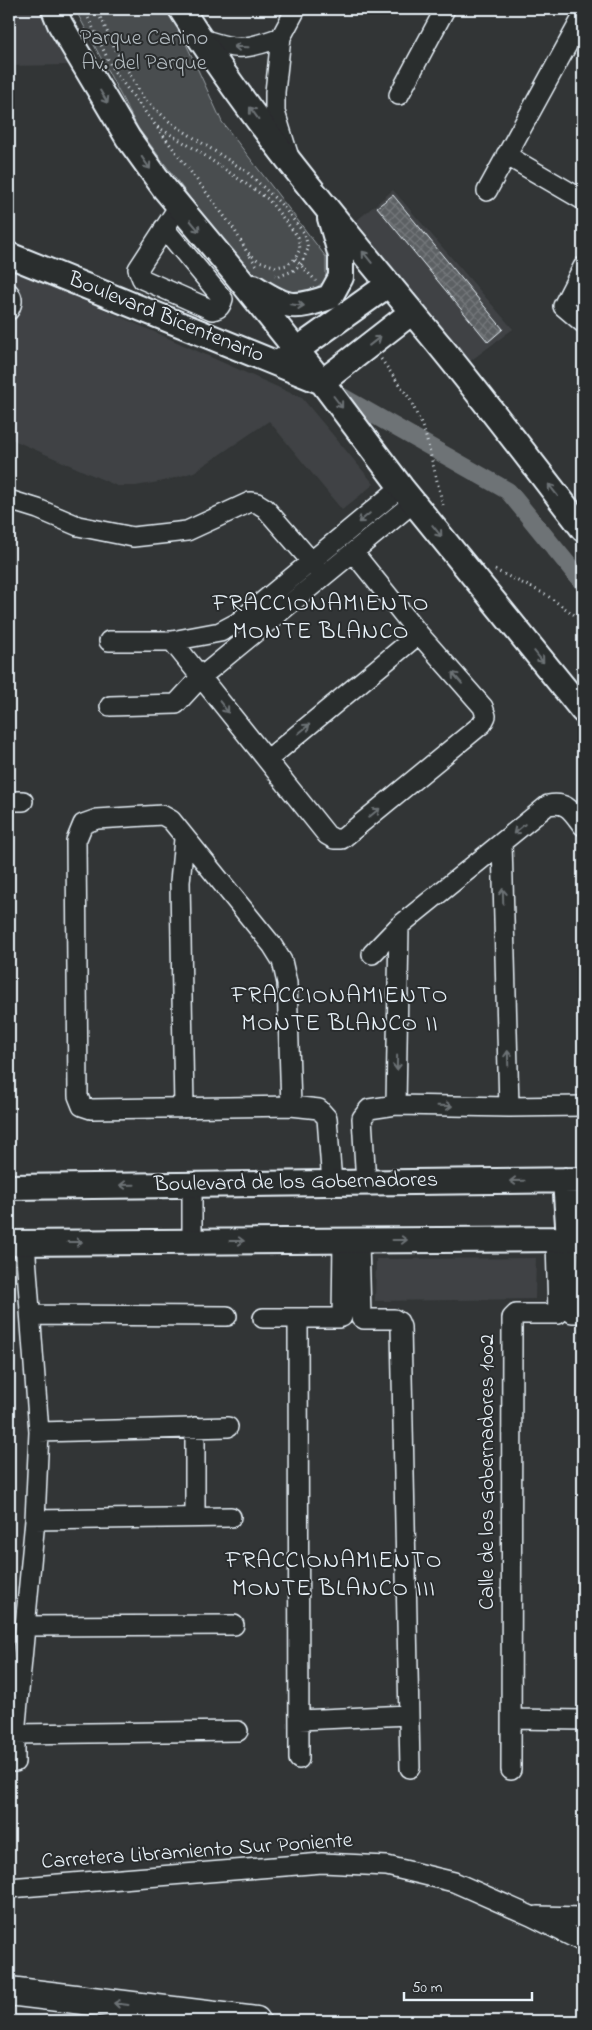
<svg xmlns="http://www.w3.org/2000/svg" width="592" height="2030" font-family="'Indie Flower',sans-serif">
	<defs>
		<pattern id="building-cross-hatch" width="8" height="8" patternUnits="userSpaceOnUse" patternTransform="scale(1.25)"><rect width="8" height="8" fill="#5c6063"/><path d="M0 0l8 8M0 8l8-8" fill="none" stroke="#73777a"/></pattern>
	</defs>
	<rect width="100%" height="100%" fill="#323536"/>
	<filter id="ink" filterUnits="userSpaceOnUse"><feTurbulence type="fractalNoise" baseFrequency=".02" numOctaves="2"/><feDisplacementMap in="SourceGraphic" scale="10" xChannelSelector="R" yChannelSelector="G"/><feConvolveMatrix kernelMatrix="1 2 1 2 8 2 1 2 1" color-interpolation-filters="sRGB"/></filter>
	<g filter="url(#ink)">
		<path fill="#3f4244" d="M9,9H44L69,65L9,66Z
			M393,190L513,329L469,362L356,221Z
			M9,267L302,398L374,484L342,510L269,421L194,472L164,481L136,486H117L9,438Z
			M536,1258L535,1299L375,1301L376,1259Z"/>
		<path fill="#494d4f" stroke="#989fa4" d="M75,9H170L222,122L326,257V280L303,298L276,289L242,268L138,128Z"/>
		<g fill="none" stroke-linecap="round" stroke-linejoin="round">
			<path stroke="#6e7376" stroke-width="18" d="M339,395L508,491L583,583"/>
		</g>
		<path fill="url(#building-cross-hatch)" stroke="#e8f1f8" d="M393,195L503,329L488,342L377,207Z"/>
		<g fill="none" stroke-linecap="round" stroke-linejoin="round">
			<defs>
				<path id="minor" d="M200,38C236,51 246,50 281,37
					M399,95L445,9
					M288,154L275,112V92L281,37L296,9
					M506,155L583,200
					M487,191L583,16
					M164,228L223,299C221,306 219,309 212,310L142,279L138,269L179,206
					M583,267L563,306L583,323
					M9,293C14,299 12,304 9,310
					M9,500L38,509L78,526L133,537L187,531L250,502L257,503L265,508L324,576
					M109,641H172L220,632L237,623L401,487
					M172,641L327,835L334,839H342L482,724L486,716L483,707L419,634L353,552
					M110,706L176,704L201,677L414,502
					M267,760L419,634
					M9,801H23
					M502,843L509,1107
					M372,954L399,926L548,805C568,801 572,812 583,826
					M396,1105L399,926
					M291,1106L287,983L282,961L272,945L171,820L162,815L97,819L83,824L76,841L78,1096L82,1106L91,1109L291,1106L319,1109L327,1118L332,1183
					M184,1108L180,882L184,839
					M366,1183L362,1118L369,1109L396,1105L509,1107L583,1106
					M583,1239H569L572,1313H583
					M359,1241L361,1317L364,1319H394L399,1322L401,1327L410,1768
					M192,1242V1185
					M31,1315L227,1316
					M263,1318H338L342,1317L343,1241
					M298,1319L299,1759
					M195,1427V1517
					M39,1432L228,1427
					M35,1520L231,1517
					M25,1626L234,1625
					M512,1719L583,1720
					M300,1720L408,1715
					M15,1734L238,1731
					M15,1762V1734L35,1520L39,1432L25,1243
					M511,1770L512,1318L516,1314H558L556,1240
					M9,1888L322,1863L387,1866L454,1882L531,1916L583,1942
					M537,1916L583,1917"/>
				<path id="major" d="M54,9L60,24L128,138L164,188L238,277L322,382L401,487L583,711
					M181,9C256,128 352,239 441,347C490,407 536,468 583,529
					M9,255L322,382L412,312
					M254,287C286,308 293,310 330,297L341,277V256L330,218
					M284,359L389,284
					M9,1187L583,1180
					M9,1243L569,1239L565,1180"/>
				<path id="highway" d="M9,1991L256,2021"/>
			</defs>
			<use href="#minor" stroke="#e8f1f8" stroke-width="22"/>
			<use href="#major" stroke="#e8f1f8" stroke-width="28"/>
			<use href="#highway" stroke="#e8f1f8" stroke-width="31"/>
			<path stroke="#e8f1f8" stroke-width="3" stroke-dasharray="1 4" stroke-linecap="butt" d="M84,9L113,70L156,126L195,149L268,199L298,237L300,249L295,259L287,265L276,267L259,261L247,252L234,229L156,126
				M96,9L117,52L144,99L171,123L247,172L280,203L305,234L308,249L301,264L293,271L279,276L275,275
				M250,256L258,267
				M295,259L316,281
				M381,359L410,399L425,433L443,505
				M495,570L545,594L583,621"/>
			<use href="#minor" stroke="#2a2d2e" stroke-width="19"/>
			<use href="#major" stroke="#2a2d2e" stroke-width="24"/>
			<use href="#highway" stroke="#2a2d2e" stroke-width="28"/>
		</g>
		<defs><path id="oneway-shaft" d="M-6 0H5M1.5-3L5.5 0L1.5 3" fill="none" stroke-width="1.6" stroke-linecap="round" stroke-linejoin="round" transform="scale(1.25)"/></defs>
		<g stroke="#6c7275">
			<use href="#oneway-shaft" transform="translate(241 47) rotate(-178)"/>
			<use href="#oneway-shaft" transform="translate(104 97) rotate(59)"/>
			<use href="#oneway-shaft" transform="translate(254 113) rotate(-126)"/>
			<use href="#oneway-shaft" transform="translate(146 163) rotate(55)"/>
			<use href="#oneway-shaft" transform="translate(195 226) rotate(50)"/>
			<use href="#oneway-shaft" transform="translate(367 257) rotate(-129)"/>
			<use href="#oneway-shaft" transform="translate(297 305) rotate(6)"/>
			<use href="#oneway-shaft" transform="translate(375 341) rotate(-38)"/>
			<use href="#oneway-shaft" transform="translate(338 402) rotate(53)"/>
			<use href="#oneway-shaft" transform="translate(553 490) rotate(-128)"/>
			<use href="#oneway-shaft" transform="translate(364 518) rotate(141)"/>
			<use href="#oneway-shaft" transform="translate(437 531) rotate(51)"/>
			<use href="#oneway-shaft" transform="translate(539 657) rotate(51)"/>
			<use href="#oneway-shaft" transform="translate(457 678) rotate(-131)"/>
			<use href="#oneway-shaft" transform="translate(224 707) rotate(52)"/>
			<use href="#oneway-shaft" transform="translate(304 729) rotate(-40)"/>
			<use href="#oneway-shaft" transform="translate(374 813) rotate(-39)"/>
			<use href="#oneway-shaft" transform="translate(519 829) rotate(140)"/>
			<use href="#oneway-shaft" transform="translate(503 896) rotate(-92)"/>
			<use href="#oneway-shaft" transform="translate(508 1058) rotate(-92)"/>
			<use href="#oneway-shaft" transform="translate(397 1063) rotate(91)"/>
			<use href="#oneway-shaft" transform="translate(445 1106) rotate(1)"/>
			<use href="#oneway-shaft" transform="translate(517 1181) rotate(179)"/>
			<use href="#oneway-shaft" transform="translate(127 1185) rotate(179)"/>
			<use href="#oneway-shaft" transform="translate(400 1240)"/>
			<use href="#oneway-shaft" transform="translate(237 1241)"/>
			<use href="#oneway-shaft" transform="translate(75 1242)"/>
			<use href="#oneway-shaft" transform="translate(121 2004) rotate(-173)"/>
		</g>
	</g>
	<g text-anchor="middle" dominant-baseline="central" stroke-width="4" stroke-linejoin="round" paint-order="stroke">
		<g font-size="22" fill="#b0b8bd" stroke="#2a2d2e">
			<text x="144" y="39">Parque Canino<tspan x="144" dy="25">Av. del Parque</tspan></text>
		</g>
		<g font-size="22" fill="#e8f1f8" stroke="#2a2d2e">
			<text transform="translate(166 318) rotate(22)">Boulevard Bicentenario</text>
			<text transform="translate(296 1183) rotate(-1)">Boulevard de los Gobernadores</text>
			<text transform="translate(488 1472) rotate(-90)">Calle de los Gobernadores 1002</text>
			<text transform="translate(197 1852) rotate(-4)">Carretera Libramiento Sur Poniente</text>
		</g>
		<g font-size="24" letter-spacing="1" fill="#e8f1f8" stroke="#2a2d2e">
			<text x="321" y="604">FRACCIONAMIENTO<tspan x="321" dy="28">MONTE BLANCO</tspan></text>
			<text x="340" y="996">FRACCIONAMIENTO<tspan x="340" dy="28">MONTE BLANCO II</tspan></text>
			<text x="334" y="1561">FRACCIONAMIENTO<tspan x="334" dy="28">MONTE BLANCO III</tspan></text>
		</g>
	</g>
	<rect width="592" height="2030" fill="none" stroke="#2a2d2e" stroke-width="30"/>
	<rect x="15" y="15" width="562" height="2000" fill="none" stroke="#e8f1f8" stroke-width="2" filter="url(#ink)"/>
	<path d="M404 1992v8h128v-8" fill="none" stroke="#e8f1f8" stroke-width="2.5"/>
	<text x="412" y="1992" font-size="15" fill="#e8f1f8" stroke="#2a2d2e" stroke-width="4" paint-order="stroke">50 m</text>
</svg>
